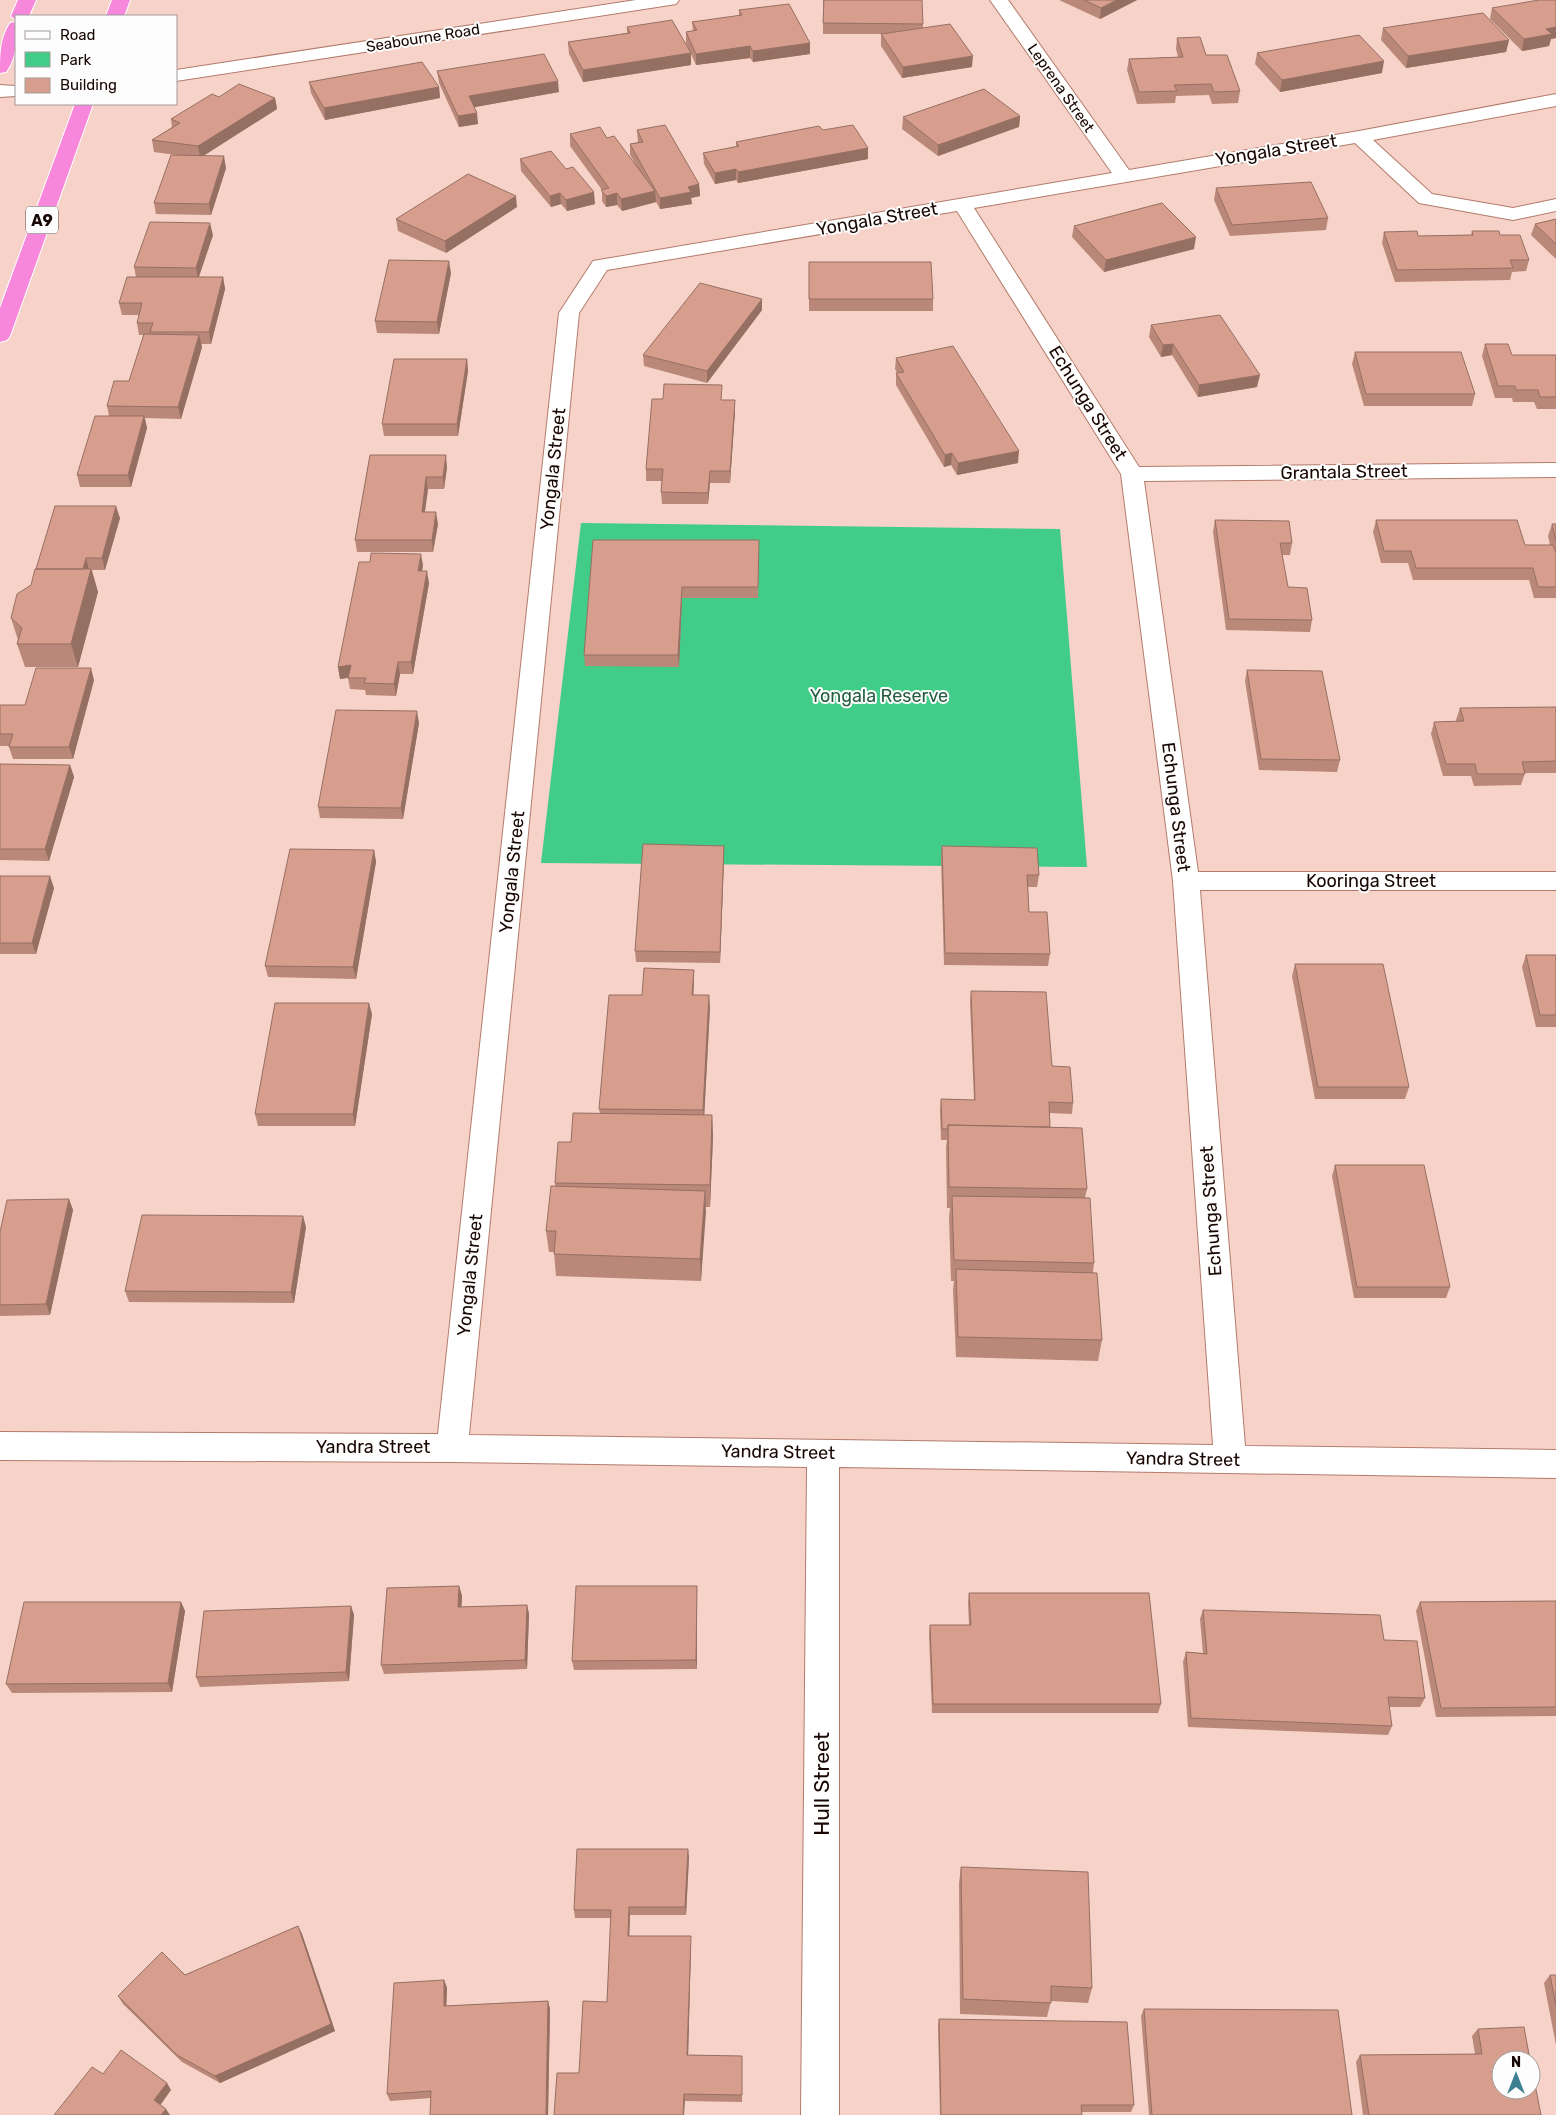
<svg xmlns="http://www.w3.org/2000/svg" width="1556" height="2115" font-family="Rubik,sans-serif">
	<rect width="100%" height="100%" fill="#f7d2c8"/>
	<path fill="#41cd88" d="M581,523L1060,529L1087,867L541,863Z"/>
	<g fill="none" stroke-linecap="round" stroke-linejoin="round">
		<defs>
			<path id="street" d="M636,0H679L676,4L670,5L176,81V70Z
				M990,0H1008L1129,170L1359,131L1556,94V106L1373,140L1432,194L1513,208L1556,199V211L1513,220L1419,203L1355,143L974,208L1139,467L1556,463V477L1144,481L1198,872H1556V890H1200L1245,1446L1556,1450V1478L839,1467V2115H801L807,1467L452,1462L0,1460V1432L438,1434L559,313L593,261L1112,173ZM957,211L1121,474L1173,881L1213,1445L469,1435L579,313L607,270Z
				M0,85L16,86V96L0,97Z"/>
			<path id="highway" d="M18,0H36L29,16H16V20L11,16Z
				M112,0H130L124,16H106Z
				M16,22C17,39 17,57 6,72L0,73C0,55 0,39 10,23Z
				M75,104H93L10,336L7,340L0,342V308Z"/>
		</defs>
		<use href="#street" stroke="#b27c6b" stroke-width="2"/>
		<use href="#highway" stroke="#fff" stroke-width="2"/>
		<use href="#street" fill="#fff" fill-rule="evenodd"/>
		<use href="#highway" fill="#f787db" fill-rule="evenodd"/>
	</g>
	<path fill="#b98879" d="M823,0L923,24V28L972,67L902,78L881,46V34H823Z
		M1059,0H1137L1100,19Z
		M1556,0V38L1551,39L1549,46L1522,51L1490,19L1492,8Z
		M739,10L810,43V54L753,62L750,58L696,65L686,43V32L693,31L692,22L739,16Z
		M627,27L691,53V65L583,82L569,54L568,42L627,33Z
		M1383,28L1509,40L1506,52L1406,68L1381,40Z
		M1177,38L1206,55L1240,91L1238,103L1212,104L1209,95L1176,96L1175,103L1137,104L1127,70L1129,59L1178,57L1176,49Z
		M1257,53L1382,73L1280,92L1255,64Z
		M437,71L559,92L474,107L478,124L459,127L439,83Z
		M309,82L439,87L440,98L325,120L311,93Z
		M219,97L275,98L277,109L203,156L226,168L211,215L156,214L154,203L183,156L154,152L152,140L172,127L171,119Z
		M1020,116L1019,127L938,156L902,129L903,117Z
		M637,130L699,184L700,196L691,198L692,204L660,209L655,200L656,202L622,211L617,205L606,207L602,201V190L570,146V134L607,138L636,165L630,155V144L638,142Z
		M823,130L868,159L738,183L736,180L715,184L704,164L703,153L736,147V142Z
		M520,159L595,204L567,211L561,204L551,207L521,171Z
		M1216,188L1328,218L1326,230L1230,236L1214,200Z
		M517,207L446,253L398,231L396,219Z
		M1556,219V259L1531,235L1535,224Z
		M1074,226L1194,249L1104,272L1072,237Z
		M1472,231L1500,235L1529,260L1526,271L1512,272L1510,280L1395,282L1382,243L1384,232L1418,236L1471,235Z
		M213,235L199,277H223L225,289L211,344H201L202,347L181,419L145,418L147,428L131,487H80L77,475L109,416L107,406L129,381L144,335H139L137,323L139,315H122L119,303L136,277L134,267Z
		M809,262L933,299V311H809Z
		M451,273L439,334L377,333L375,321Z
		M762,310L707,383L644,366L643,355Z
		M1151,325L1257,387L1198,397L1172,355L1161,357L1149,337Z
		M1485,344L1512,355H1556V409H1537L1534,402H1513L1512,398H1495L1482,356Z
		M1355,352L1475,394L1472,406H1364L1352,364Z
		M896,358L1018,463L957,475L951,465L944,467L896,385V373H897L895,369Z
		M467,359L468,371L458,436H384L382,424Z
		M722,400L735,411L730,483H710L708,504H662L661,492L662,481H646V469Z
		M370,455L447,467L444,489H428L425,512L438,524L433,552H357L355,540Z
		M120,518L105,570H92L98,592L78,667H25L17,644L18,640L11,618L31,585Z
		M1215,520L1292,543L1290,555H1282L1288,587L1312,620L1310,632L1226,630L1213,532Z
		M1376,520L1525,545H1550L1548,536L1552,524H1556V598H1534L1529,580H1413L1408,563H1381L1373,532Z
		M593,540L759,552L758,598H682L679,667L585,666L584,655Z
		M423,565L422,571L429,583L413,674H400L396,696L366,695L365,690L350,689L348,678L340,679L338,667Z
		M1247,670L1340,760L1337,772L1259,770L1245,681Z
		M94,680L73,759H13L9,747L10,746H0V705H25Z
		M1556,707V773H1525L1521,785L1474,786L1471,776H1443L1431,734L1434,722H1457L1456,720L1460,708Z
		M419,723L403,819L320,818L318,807Z
		M0,764L70,765L74,777L49,861L0,860Z
		M724,846V857L720,963L636,962L635,951Z
		M942,846L1039,875L1037,887H1028L1029,912L1050,954L1048,966L944,965L941,858Z
		M374,850L376,862L356,979L268,977L265,966Z
		M0,876L54,888L36,954H0Z
		M1526,955H1556V1027H1536L1522,967Z
		M1295,964L1409,1087L1405,1099H1315L1292,976Z
		M694,970L693,995L710,1007L704,1115H712L713,1137L710,1207H705L701,1281L556,1276L554,1252H549L546,1231L555,1186V1183L571,1142L600,1114L599,1109L642,995Z
		M971,991L1052,1066L1073,1103L1072,1114L1049,1113L1050,1127L1087,1189L1085,1198L1094,1263L1093,1272L1102,1340L1098,1361L956,1357L953,1290L954,1281H951L949,1217L950,1208H947L946,1147L947,1140H941L940,1110L941,1099L974,1100L970,1002Z
		M372,1014L355,1126H258L255,1114Z
		M1335,1165L1450,1287L1446,1298H1354L1332,1176Z
		M69,1199L73,1210L50,1315L0,1316V1232Z
		M306,1227L294,1303L129,1302L125,1291Z
		M459,1586L462,1596L461,1607L527,1605L529,1614L527,1669L384,1674L381,1665Z
		M697,1586V1669L574,1670L572,1661Z
		M969,1593L1161,1704L1158,1713H932L929,1634L930,1625H969L968,1603Z
		M1556,1601V1716L1436,1717L1416,1611L1420,1602Z
		M181,1602L185,1611L172,1692L12,1693L6,1684Z
		M351,1606L354,1615L349,1681L200,1687L196,1677Z
		M1203,1610L1384,1640L1425,1698L1420,1707H1389L1392,1726L1388,1735L1188,1727L1183,1662L1186,1652L1203,1653L1200,1619Z
		M689,1857L686,1915H630L629,1936L691,1944L688,2055L742,2056V2102L685,2101L579,2073L607,2002L611,1918H575L574,1910Z
		M961,1867L1092,1988L1088,2003L1051,2001L1047,2017L960,2014L959,1883Z
		M298,1926L302,1934L335,2031L220,2083L182,2062L123,2004L118,1996L185,1975Z
		M1550,1975H1556V2045L1544,1983Z
		M444,1980L447,1988L446,2006L548,2001L550,2009L548,2115H430L431,2098L390,2101L387,2094Z
		M1144,2009L1352,2115H1149L1141,2016Z
		M939,2019L1134,2105L1131,2112H1082V2115H940L938,2026Z
		M1478,2029L1541,2115H1363L1356,2062L1360,2055L1475,2054L1472,2036Z"/>
	<path fill="#966f63" d="M1117,0H1137L1100,19L1101,8Z
		M1556,27V38L1551,39L1549,46L1522,51L1524,39L1546,29Z
		M1509,40L1506,52L1406,68L1408,56Z
		M810,43V54L753,62V51Z
		M750,46V58L696,65V54Z
		M691,53V65L583,82V70Z
		M973,56L972,67L902,78L903,67Z
		M1384,61L1382,73L1280,92L1282,80Z
		M558,81L559,92L470,108L469,96Z
		M439,87L440,98L325,120L324,108Z
		M275,98L277,109L200,158L198,146Z
		M477,113L478,124L459,127L458,116Z
		M1020,116L1019,127L938,156V145Z
		M868,148V159L738,183V172Z
		M224,156L226,168L211,215L209,204Z
		M736,169V180L715,184V173Z
		M699,184L700,196L691,198L692,204L660,209V198L688,187Z
		M655,191L656,202L622,211L621,199Z
		M594,192L595,204L567,211L566,200Z
		M560,193L561,204L551,207L550,196Z
		M617,193V205L606,207V196Z
		M516,196L517,207L446,253L445,241Z
		M210,223L213,235L198,279L196,268Z
		M1196,237L1194,249L1104,272L1106,260Z
		M449,261L451,273L439,334L437,322Z
		M223,277L225,289L211,344L209,332Z
		M762,299V310L707,383V371Z
		M199,335L202,347L181,419L178,407Z
		M1173,344L1172,355L1161,357L1163,345Z
		M467,359L468,371L458,436L457,424Z
		M1260,375L1257,387L1198,397L1199,385Z
		M735,400V411L730,483V471Z
		M144,416L147,428L131,487L128,475Z
		M1019,451L1018,463L957,475L958,463Z
		M952,453L951,465L944,467L945,455Z
		M446,455L447,467L444,489L443,477Z
		M710,471V483L708,504V493Z
		M426,477L428,489L423,524L422,512Z
		M116,506L120,518L105,570L102,558Z
		M436,512L438,524L433,552L432,540Z
		M421,554L423,565L420,583L418,571Z
		M86,558L89,570L83,569Z
		M91,569L98,592L78,667L71,644Z
		M427,571L429,583L413,674L411,662Z
		M682,587V598L679,667L678,655Z
		M398,662L400,674L396,696L394,684Z
		M351,665L353,677L340,679L338,667Z
		M91,668L94,680L73,759L69,747Z
		M417,711L419,723L403,819L401,808Z
		M70,765L74,777L49,861L45,849Z
		M724,846V857L720,963V952Z
		M374,850L376,862L356,979L353,967Z
		M50,876L54,888L36,954L32,943Z
		M694,970V981L693,1006L692,995Z
		M709,995L710,1007L704,1121L703,1110Z
		M369,1003L372,1014L355,1126L353,1114Z
		M712,1115L713,1137L710,1207V1185Z
		M705,1191L706,1212L701,1281L700,1259Z
		M69,1199L73,1210L50,1315L46,1304Z
		M303,1216L306,1227L294,1303L291,1292Z
		M459,1586L462,1596L461,1616L458,1607Z
		M697,1586V1669L696,1660Z
		M181,1602L185,1611L172,1692L168,1683Z
		M527,1605L529,1614L527,1669L525,1660Z
		M351,1606L354,1615L349,1681L346,1672Z
		M688,1849L689,1857L686,1915L685,1907Z
		M629,1907L630,1915L629,1944L628,1936Z
		M298,1926L302,1934L335,2031L220,2083L215,2076Z
		M691,1936V1944L688,2062L687,2055Z
		M444,1980L447,1988L446,2014L444,2006Z
		M548,2001L550,2009L548,2115H546Z
		M167,2083L171,2090L159,2107L154,2100Z
		M684,2094L685,2101L684,2115H683Z
		M166,2109L170,2115H161Z"/>
	<path fill="#d79e8d" stroke="#966f63" d="M824,0H922L923,24L823,23Z
		M1084,0H1117L1101,8Z
		M1539,0H1556V27L1546,29L1552,34L1524,39L1492,8Z
		M789,4L810,43L753,51L750,46L696,54L686,32L697,30L692,22L742,15L739,10Z
		M1483,13L1509,40L1408,56L1383,28Z
		M672,20L691,53L583,70L568,42L630,33L627,27Z
		M950,24L973,56L903,67L881,34Z
		M1359,35L1384,61L1282,80L1257,53Z
		M1200,37L1206,55H1227L1240,91L1214,92L1211,84L1174,85L1177,91L1139,92L1129,59L1183,57L1177,38Z
		M544,54L558,81L469,96L477,113L458,116L437,71Z
		M422,62L439,87L324,108L309,82Z
		M239,84L275,98L198,146L152,140L180,123L171,119L212,94L219,97Z
		M984,89L1020,116L938,145L903,117Z
		M665,125L699,184L688,187L691,192L660,198L630,144L643,142L637,130Z
		M853,125L868,148L738,172L736,169L715,173L703,153L739,146L736,142L819,126L823,130Z
		M600,127L607,138L614,136L655,191L621,199L617,193L606,196L601,190L609,188L570,134Z
		M551,151L566,169L573,167L594,192L566,200L560,193L550,196L520,159Z
		M171,155L224,156L209,204L154,203Z
		M468,174L516,196L445,241L396,219Z
		M1311,182L1328,218L1232,225L1216,188Z
		M1162,203L1196,237L1106,260L1074,226Z
		M1556,219V244L1535,224Z
		M150,222L210,223L196,268L134,267Z
		M1417,231L1418,236L1473,235L1472,231H1499L1500,235H1520L1529,260H1510L1513,268L1397,270L1384,232Z
		M389,260L449,261L437,322L375,321Z
		M809,262H931L933,299H809Z
		M127,277H223L209,332H150L153,323H137L142,303H119Z
		M700,283L762,299L707,371L643,355Z
		M1220,315L1260,375L1199,385L1173,344L1163,345L1151,325Z
		M144,334L199,335L178,407L107,406L114,381H129Z
		M1485,344H1508L1512,355H1556V397H1540L1538,390H1516L1515,386H1498Z
		M953,346L1019,451L958,463L952,453L945,455L896,373L904,372L896,358Z
		M1355,352H1461L1475,394H1366Z
		M394,359H467L457,424H382Z
		M664,384L722,385L721,400H735L730,471H710L708,493L661,492L663,469H646L652,399H663Z
		M95,416H144L128,475H77Z
		M370,455H446L443,477H426L422,512H436L432,540H355Z
		M55,506H116L102,558H86L83,569H36Z
		M1215,520L1289,521L1292,543H1280L1288,587L1307,588L1312,620L1229,619Z
		M1376,520H1517L1525,545H1553L1556,553V587H1538L1533,568H1416L1411,551H1384Z
		M1552,524H1556V541Z
		M593,540H759L758,587H682L678,655H584Z
		M371,553L421,554L418,571H427L411,662H398L394,684L364,683L366,678H348L351,665L338,667L359,562H370Z
		M35,569H91L71,644H17L22,628L11,618L17,594L31,585Z
		M36,668H91L69,747H9L13,734H0V705H25Z
		M1247,670L1322,671L1340,760L1261,759Z
		M1556,707V761L1522,762L1525,774H1477L1475,764H1446L1434,722L1464,721L1460,708Z
		M336,710L417,711L401,808L318,807Z
		M0,764L70,765L45,849H0Z
		M643,844L724,846L720,952L635,951Z
		M942,846L1037,848L1039,875H1027L1029,912H1047L1050,954L945,953Z
		M290,849L374,850L353,967L265,966Z
		M0,876H50L32,943H0Z
		M1526,955H1556V1015H1540Z
		M1295,964H1383L1409,1087H1318Z
		M644,968L694,970L692,995H709L703,1110L599,1109L609,995H642Z
		M971,991L1046,992L1052,1066L1070,1067L1073,1103L1049,1102L1050,1127L948,1125V1129H942L941,1099L975,1100Z
		M275,1003H369L353,1114H255Z
		M573,1113L712,1115L710,1185L555,1183L558,1142H571Z
		M948,1125L1082,1128L1087,1189L949,1187Z
		M1335,1165H1424L1450,1287H1357Z
		M551,1186L705,1191L700,1259L554,1254L556,1231H546Z
		M952,1196L1090,1198L1094,1263L954,1260Z
		M69,1199L46,1304L0,1305V1232L7,1200Z
		M142,1215L303,1216L291,1292L125,1291Z
		M956,1269L1097,1273L1102,1340L958,1337Z
		M459,1586L458,1607L527,1605L525,1660L381,1665L387,1588Z
		M576,1586H697L696,1660L572,1661Z
		M969,1593H1149L1161,1704H933L930,1625H971Z
		M1556,1601V1707L1441,1708L1420,1602Z
		M24,1602H181L168,1683L6,1684Z
		M351,1606L346,1672L196,1677L204,1611Z
		M1203,1610L1380,1615L1384,1640L1417,1641L1425,1698L1388,1697L1392,1726L1191,1718L1186,1652L1207,1654Z
		M577,1849H688L685,1907H629L628,1936H691L687,2055L742,2056V2095L684,2094L683,2115H554L557,2073H579L583,2001L607,2002L611,1910H574Z
		M961,1867L1088,1872L1092,1988L1051,1986V2003L963,1999Z
		M298,1926L331,2024L215,2076L177,2055L118,1996L162,1952L185,1975Z
		M1550,1975H1556V2005Z
		M444,1980V2006L548,2001L546,2115H430L431,2091L387,2094L394,1983Z
		M1144,2009L1338,2010L1352,2115H1152Z
		M939,2019L1127,2022L1134,2105H1081L1082,2115H941Z
		M1524,2027L1530,2060H1501V2090H1531V2064L1541,2115H1369L1360,2055L1482,2054L1478,2029Z
		M121,2050L167,2083L154,2100L166,2109L161,2115H54L92,2067L103,2074Z"/>
	<g text-anchor="middle" dominant-baseline="central" stroke-width="4" stroke-linejoin="round" paint-order="stroke">
		<g font-size="15" fill="#180602" stroke="#fdfdfd">
			<text transform="translate(423 38) rotate(-9)">Seabourne Road</text>
			<text transform="translate(1061 88) rotate(55)">Leprena Street</text>
		</g>
		<rect fill="#fdfdfd" stroke="#5d504d" stroke-width="1" x="26" y="206.5" width="32" height="27" rx="4"/>
		<g font-size="16" font-weight="bold" fill="#180602">
			<text x="42" y="220">A9</text>
		</g>
		<g font-size="18" fill="#180602" stroke="#fdfdfd">
			<text transform="translate(1276 150) rotate(-9)">Yongala Street</text>
			<text transform="translate(877 219) rotate(-10)">Yongala Street</text>
			<text transform="translate(1088 403) rotate(58)">Echunga Street</text>
			<text transform="translate(553 469) rotate(-84)">Yongala Street</text>
			<text transform="translate(1344 472) rotate(-1)">Grantala Street</text>
			<text transform="translate(1176 807) rotate(83)">Echunga Street</text>
			<text transform="translate(512 872) rotate(-84)">Yongala Street</text>
			<text x="1371" y="881">Kooringa Street</text>
			<text transform="translate(1211 1211) rotate(-94)">Echunga Street</text>
			<text transform="translate(470 1275) rotate(-84)">Yongala Street</text>
			<text x="373" y="1447">Yandra Street</text>
			<text transform="translate(778 1452) rotate(1)">Yandra Street</text>
			<text transform="translate(1183 1459) rotate(1)">Yandra Street</text>
		</g>
		<g font-size="18" fill="#235d3e" stroke="#fdfdfd">
			<text x="879" y="696">Yongala Reserve</text>
		</g>
		<g font-size="21" fill="#180602" stroke="#fdfdfd">
			<text transform="translate(821 1784) rotate(-90)">Hull Street</text>
		</g>
	</g>
	<rect x="15" y="15" width="162" height="90" fill="#fdfdfd" stroke="#a19a99"/>
	<rect x="25" y="31" width="25" height="8" fill="#ffffff" stroke="#a19a99"/>
	<text x="60" y="40" font-size="15" fill="#180602">Road</text>
	<rect x="25" y="52" width="25" height="15" fill="#41cd88" stroke="#a19a99"/>
	<text x="60" y="65" font-size="15" fill="#180602">Park</text>
	<rect x="25" y="78" width="25" height="15" fill="#d79e8d" stroke="#a19a99"/>
	<text x="60" y="90" font-size="15" fill="#180602">Building</text>
	<g transform="translate(1516 2075)"><circle r="24" fill="#fdfdfd" stroke="#a19a99"/>
	<path d="M0-4L9 19L0 12L-9 19Z" fill="#3e8091"/>
	<text y="-8" font-size="14" font-weight="bold" text-anchor="middle" fill="#180602">N</text>
	</g>
</svg>
